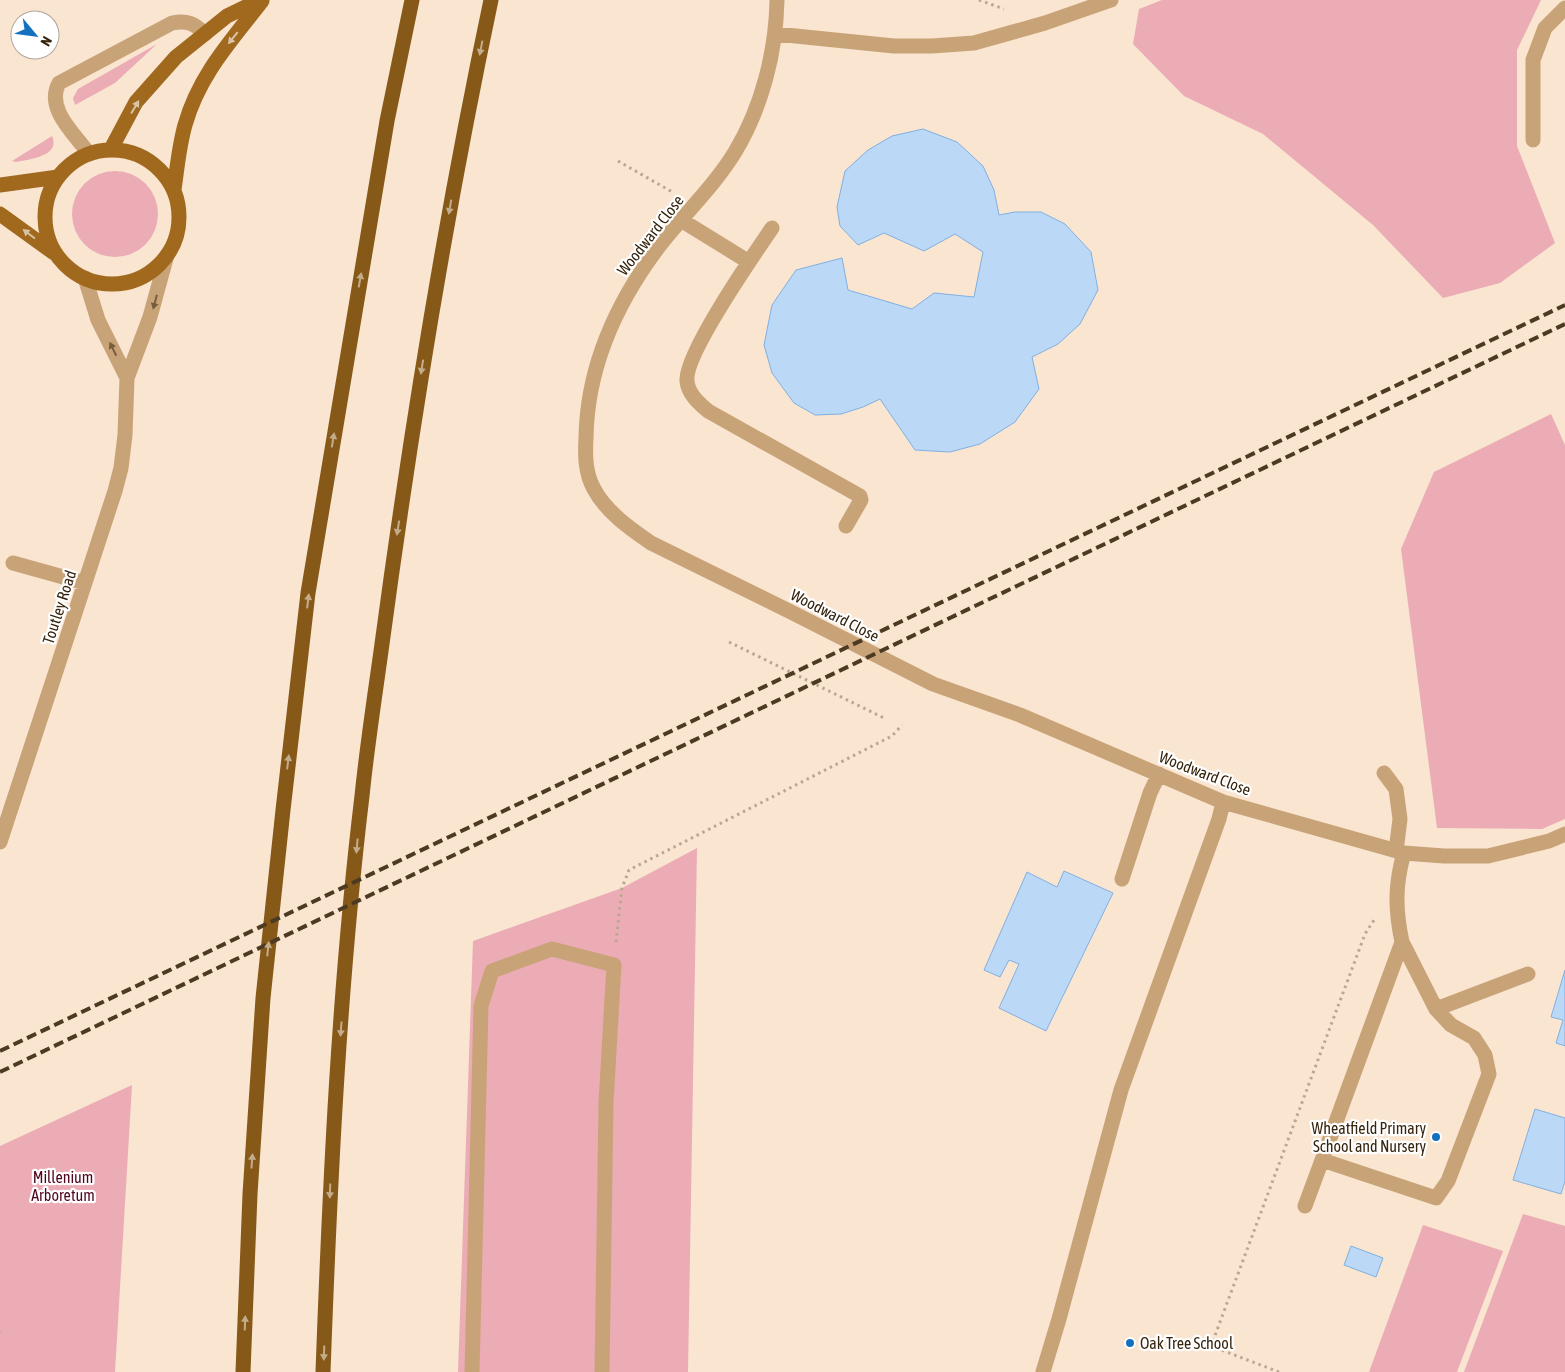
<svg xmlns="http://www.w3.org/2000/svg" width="1565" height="1372" font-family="'Asap Condensed',sans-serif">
	<rect width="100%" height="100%" fill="#f9e5d0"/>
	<path fill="#ebacb5" d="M1162,0H1541L1517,50V146L1555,243L1500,283L1443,298L1373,225L1263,134L1184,96L1133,44L1139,9Z
		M157,44L115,83L75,105L73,98L78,89Z
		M52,136C61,156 30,159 16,162L12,161Z
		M72 214a43 43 0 1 1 86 0a43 43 0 1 1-86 0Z
		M1551,414L1565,445V819L1542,829L1437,828L1401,549L1434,472Z
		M697,848L688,1372H458L473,941L622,888Z
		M132,1085L115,1372H0V1146Z
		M1523,1214L1565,1226V1372H1464Z
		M1423,1225L1503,1251L1457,1372H1369Z"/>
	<path fill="#bbd8f7" stroke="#80b0e2" d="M923,129L957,142L983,166L994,190L999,215L1015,212H1041L1065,224L1091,252L1098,290L1080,324L1058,344L1032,357L1039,389L1015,422L980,444L950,452L915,450L880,399L863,407L841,414L815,415L794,403L772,373L764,345L772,305L796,270L842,258L848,290L912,309L934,293L974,297L983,252L955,234L924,251L884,233L858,245L840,226L837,207L845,171L868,150L892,136Z
		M1064,871L1113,893L1046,1031L999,1008L1019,964L1009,960L1000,977L984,970L1027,872L1057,887Z
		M1565,970V1046L1556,1043L1563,1020L1551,1017Z
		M1535,1109L1565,1118V1181L1561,1194L1513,1180Z
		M1351,1246L1383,1258L1376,1277L1344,1265Z"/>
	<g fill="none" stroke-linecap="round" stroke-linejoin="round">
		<path stroke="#baa791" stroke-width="3" stroke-dasharray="2.5 4" stroke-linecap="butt" d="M979,0L1004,9
			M618,161L674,193
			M729,642L884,718
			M616,942L622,888L629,870L892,736L902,725
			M0,1331V1332
			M1279,1372L1211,1346L1365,934L1374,920"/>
		<path stroke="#c9a378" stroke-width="15" d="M777,0C776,52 762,107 735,152C713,188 682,216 657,249C616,304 587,368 586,438C585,455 585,473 594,489C606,512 631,529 651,543L791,612L933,684L1020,715L1223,802L1404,853L1444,856H1488L1549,841L1565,834
			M776,34L894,46H932L974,43L1045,23L1111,0
			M1533,140V60L1545,28L1565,8
			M89,154C75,134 45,109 59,83L172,23C187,20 194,23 205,34
			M681,220L749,262
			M772,228C755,253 684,355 687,381C688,394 699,403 708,411L860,496L861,500L846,526
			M85,278L98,320L127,378
			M13,563L85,583
			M1384,773L1396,789L1400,819L1396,851
			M0,842L115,491L121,468L125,435L127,378L150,317L167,255
			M1122,879L1150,793L1159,774
			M1402,942L1436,1009L1451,1025L1474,1038L1485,1055L1489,1074L1448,1181L1436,1198L1322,1160L1402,942C1395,909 1395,884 1404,853
			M1436,1009L1528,974
			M1305,1206L1322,1160
			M472,1372L481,1006L492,971L552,949L614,965L606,1103L602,1372
			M1043,1372L1059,1319L1121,1090L1219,819L1223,802"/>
		<path stroke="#a0691e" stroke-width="15" d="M111,149L136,102L176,57L227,16L260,0
			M45 217a67 67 0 1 1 134 0a67 67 0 1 1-134 0Z
			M0,185L58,177
			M174,190C177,169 179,146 185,125C199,75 231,41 262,1
			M0,214L54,253"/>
		<path stroke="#875918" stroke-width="15" d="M243,1372L250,1194L263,998L283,810L308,593L387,121L412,0
			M323,1372C330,1180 339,987 362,796C367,746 375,695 382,644C411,428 446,213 491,0"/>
		<path stroke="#4c3a23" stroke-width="4" stroke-dasharray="10 5" stroke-linecap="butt" d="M0,1051L1565,305
			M0,1072L1565,324"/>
	</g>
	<defs><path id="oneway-solid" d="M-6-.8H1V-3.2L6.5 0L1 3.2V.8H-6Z" transform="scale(1.25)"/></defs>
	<g fill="#d9c3a5">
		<use href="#oneway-solid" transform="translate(233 38) rotate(129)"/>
		<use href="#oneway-solid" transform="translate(135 107) rotate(-59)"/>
		<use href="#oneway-solid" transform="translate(29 234) rotate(-143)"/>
	</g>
	<g fill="#c3ac8c">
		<use href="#oneway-solid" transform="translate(481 48) rotate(101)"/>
		<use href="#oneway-solid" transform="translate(450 207) rotate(100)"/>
		<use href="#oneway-solid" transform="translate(360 280) rotate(-80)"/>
		<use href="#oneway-solid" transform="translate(422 367) rotate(99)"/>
		<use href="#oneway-solid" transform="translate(333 440) rotate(-81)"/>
		<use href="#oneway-solid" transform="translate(398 528) rotate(99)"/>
		<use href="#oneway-solid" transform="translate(308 601) rotate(-83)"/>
		<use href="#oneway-solid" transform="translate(288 762) rotate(-83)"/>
		<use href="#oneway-solid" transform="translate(357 846) rotate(95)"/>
		<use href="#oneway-solid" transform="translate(268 949) rotate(-84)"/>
		<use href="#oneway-solid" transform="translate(341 1029) rotate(94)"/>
		<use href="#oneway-solid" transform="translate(252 1161) rotate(-86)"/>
		<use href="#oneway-solid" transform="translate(330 1191) rotate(92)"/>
		<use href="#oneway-solid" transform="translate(245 1323) rotate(-88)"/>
		<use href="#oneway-solid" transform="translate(324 1353) rotate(92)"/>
	</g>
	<g fill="#785d3d">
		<use href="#oneway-solid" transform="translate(155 302) rotate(105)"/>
		<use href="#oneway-solid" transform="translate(113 349) rotate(-116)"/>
	</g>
	<g fill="#1471be" stroke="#fff" stroke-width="2">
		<circle cx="1436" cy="1137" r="5"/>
		<circle cx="1130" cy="1343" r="5"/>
	</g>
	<g text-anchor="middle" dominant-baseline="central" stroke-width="4.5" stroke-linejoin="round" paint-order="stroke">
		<g font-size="16" fill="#36240d" stroke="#fff">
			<text transform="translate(650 235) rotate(-52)">Woodward Close</text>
			<text transform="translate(59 607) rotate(-72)">Toutley Road</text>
			<text transform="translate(835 615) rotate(27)">Woodward Close</text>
			<text transform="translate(1205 773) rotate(21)">Woodward Close</text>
		</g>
		<g font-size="16" fill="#36240d" stroke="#fff" text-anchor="end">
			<text x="1426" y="1128">Wheatfield Primary<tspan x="1426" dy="18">School and Nursery</tspan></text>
			<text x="1140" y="1343" text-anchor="start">Oak Tree School</text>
		</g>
		<g font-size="16" fill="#52061e" stroke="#fff">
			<text x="63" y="1177">Millenium<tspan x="63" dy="18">Arboretum</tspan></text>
		</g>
	</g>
	<g transform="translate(35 35) rotate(119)"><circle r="24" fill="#ffffff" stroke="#afa79e"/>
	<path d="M0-4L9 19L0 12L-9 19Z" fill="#1471be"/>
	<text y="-8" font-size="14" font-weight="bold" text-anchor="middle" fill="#36240d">N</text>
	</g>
</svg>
